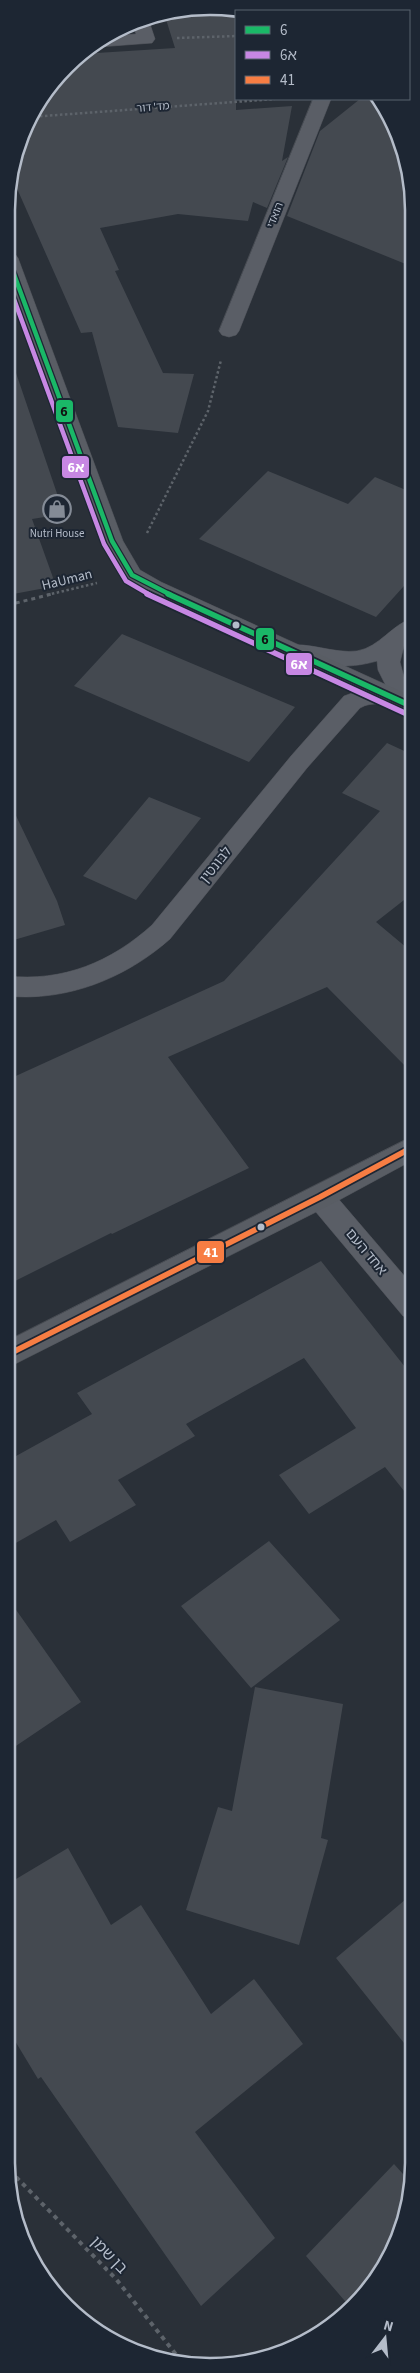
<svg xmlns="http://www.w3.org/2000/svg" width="420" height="2373" font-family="'Source Sans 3','Noto Sans Hebrew',sans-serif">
	<rect width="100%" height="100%" fill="#2a3038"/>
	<path fill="#444950" d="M236,8V110L292,106L282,161L288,157L267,208L253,202L248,221L178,214L100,228L119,270L115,271L163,373L194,374L178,433L118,427L92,332L81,333L11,175L33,108L81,54L175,48L164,13Z
		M360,99H376L398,133L413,196V267L287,216L320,131Z
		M14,367L64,514L32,519L56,586L8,595V368Z
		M268,471L348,504L375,477L413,493V576L376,617L199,539Z
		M122,634L295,707L249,762L74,686Z
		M387,743L413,755V893L376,922L413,953V1074L327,987L168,1057L249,1168L112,1234L111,1233L7,1285V1080L224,981L380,811L342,793Z
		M7,797L57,901L65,925L7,942Z
		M149,797L201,818L136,900L83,876Z
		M321,1261L413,1377L412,1501L385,1467L309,1514L279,1475L356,1428L304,1358L186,1424L195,1436L118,1480L136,1505L70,1542L56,1520L7,1548V1461L92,1414L77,1393Z
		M269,1541L340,1620L251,1688L181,1606Z
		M7,1597L81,1702L7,1752Z
		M255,1687L343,1704L321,1838L328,1840L299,1945L186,1910L218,1807L232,1811Z
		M68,1848L111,1925L141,1905L211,2014L254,1979L303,2044L195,2132L275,2238L201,2306L41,2077L38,2079L6,2026V1885Z
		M412,1894V2053L336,1958Z
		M394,2164L412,2184V2189L387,2265L351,2308L306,2256Z"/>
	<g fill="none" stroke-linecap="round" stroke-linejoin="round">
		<defs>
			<path id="street" d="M148,18L155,39L152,43L98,47L92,46L111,36L136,34L133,25Z
				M313,99H331L239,331L236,335L229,337L222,335L219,331Z
				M413,618V638L404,646L400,662L404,677L413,688V711L405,709L399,703C386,707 373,700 360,708L307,768L170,939C126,978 67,1002 7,996V976C63,982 111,962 152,925L291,756L344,696L366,688H387L378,670L377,661C346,670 319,666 288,658L285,652L288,646C306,641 334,654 357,651C380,647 392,624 413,618Z
				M320,1186L330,1189L413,1286V1319L403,1316L310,1205L306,1197L310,1189Z"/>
			<path id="secondary" d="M8,252L15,254L18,258L123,541L140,570L161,582L413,697V715L145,592L124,580L101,541L8,284Z
				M413,1136V1160L330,1205L7,1368V1341Z"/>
		</defs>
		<use href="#street" stroke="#484c53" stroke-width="1"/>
		<use href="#secondary" stroke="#484c53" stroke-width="1"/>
		<path stroke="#5d636a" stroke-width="2.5" stroke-dasharray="2.5 2.5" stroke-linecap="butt" d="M177,38L236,36
			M30,117L275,99
			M147,533L208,411L221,360
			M47,595L97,583"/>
		<path stroke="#5d636a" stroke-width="3" stroke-dasharray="4 4" stroke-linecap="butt" d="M8,605L52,594"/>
		<path stroke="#5d636a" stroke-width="4" stroke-dasharray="4.5 4.5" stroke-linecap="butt" d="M8,2173L17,2178L116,2279L182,2362"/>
		<use href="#street" fill="#5a5e66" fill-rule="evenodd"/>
		<use href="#secondary" fill="#595d64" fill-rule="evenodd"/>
		<defs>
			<path id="bus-1-far1" d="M8,258L112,541L132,575L171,595"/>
			<path id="bus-1" d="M168,594L413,707"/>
			<path id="bus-2-far1" d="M8,283L104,544L126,581L150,595"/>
			<path id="bus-2" d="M147,594L409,715"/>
			<path id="bus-3" d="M7,1355L320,1197L413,1147"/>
		</defs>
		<use href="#bus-1-far1" stroke="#1d2633" stroke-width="7"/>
		<use href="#bus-1" stroke="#1d2633" stroke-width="9"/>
		<use href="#bus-2-far1" stroke="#1d2633" stroke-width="7"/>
		<use href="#bus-2" stroke="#1d2633" stroke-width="9"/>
		<use href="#bus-3" stroke="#1d2633" stroke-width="9"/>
		<use href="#bus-1-far1" stroke="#1ab867" stroke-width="4.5"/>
		<use href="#bus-1" stroke="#1ab867" stroke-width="5.5"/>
		<use href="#bus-2-far1" stroke="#c787e3" stroke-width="4.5"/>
		<use href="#bus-2" stroke="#c787e3" stroke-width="5.5"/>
		<use href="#bus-3" stroke="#f77d43" stroke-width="5.5"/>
	</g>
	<defs>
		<symbol id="shop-ring" viewBox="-11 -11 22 22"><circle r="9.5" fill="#1d2633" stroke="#848b96" stroke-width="1.5"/><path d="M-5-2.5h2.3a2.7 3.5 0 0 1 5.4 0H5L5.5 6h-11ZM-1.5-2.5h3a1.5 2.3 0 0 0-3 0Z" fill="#848b96"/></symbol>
	</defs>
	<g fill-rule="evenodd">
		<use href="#shop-ring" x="41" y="493" width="32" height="32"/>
	</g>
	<g fill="#b4bcc9" stroke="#1d2633" stroke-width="2">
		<circle cx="236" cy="625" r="4.5"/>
		<circle cx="261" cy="1227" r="4.5"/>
	</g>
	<g text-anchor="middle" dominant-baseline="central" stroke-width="4" stroke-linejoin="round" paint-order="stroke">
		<g font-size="11" fill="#b4bcc9" stroke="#1d2633">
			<text transform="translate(153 107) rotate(-5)">מד' דור</text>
			<text transform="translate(275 215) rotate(-68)">הואדי</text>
		</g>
		<g font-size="11" fill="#b4bcc9" stroke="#1d2633">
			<text x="57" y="533">Nutri House</text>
		</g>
		<g font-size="14" fill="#b4bcc9" stroke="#1d2633">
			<text transform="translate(67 580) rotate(-14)">HaUman</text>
			<text transform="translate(216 865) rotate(-51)">לבונטין</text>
			<text transform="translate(366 1252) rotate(50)">אחד העם</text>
		</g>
		<g font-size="16" fill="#b4bcc9" stroke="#1d2633">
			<text transform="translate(109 2255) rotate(46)">בן שמן</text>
		</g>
	</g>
	<path d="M0 0H420V2373H0ZM210 15H210A195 195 0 0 1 405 210V2163A195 195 0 0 1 210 2358H210A195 195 0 0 1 15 2163V210A195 195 0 0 1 210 15Z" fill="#1d2633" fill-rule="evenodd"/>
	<path fill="none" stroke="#b4bcc9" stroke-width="2.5" d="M210 15H210A195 195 0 0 1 405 210V2163A195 195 0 0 1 210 2358H210A195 195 0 0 1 15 2163V210A195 195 0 0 1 210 15Z"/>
	<g stroke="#1d2633" stroke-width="2">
		<rect x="55" y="399" width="19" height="24" rx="5" fill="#1ab867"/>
		<rect x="61" y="455" width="29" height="24" rx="5" fill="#c787e3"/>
		<rect x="255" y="627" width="20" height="24" rx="5" fill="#1ab867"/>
		<rect x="285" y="652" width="28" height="24" rx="5" fill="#c787e3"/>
		<rect x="196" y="1240" width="29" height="24" rx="5" fill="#f77d43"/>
	</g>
	<g font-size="14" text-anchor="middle" font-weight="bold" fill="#fff">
		<text x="76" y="472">6א</text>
		<text x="299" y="669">6א</text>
		<text x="211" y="1257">41</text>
	</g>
	<g font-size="14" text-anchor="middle" font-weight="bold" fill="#111">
		<text x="64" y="416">6</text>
		<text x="265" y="644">6</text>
	</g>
	<rect x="235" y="10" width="175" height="90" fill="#1d2633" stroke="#59626f"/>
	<rect x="245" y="26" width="25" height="8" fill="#1ab867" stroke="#59626f"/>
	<text x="280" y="35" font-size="15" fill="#b4bcc9">6</text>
	<rect x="245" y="51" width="25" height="8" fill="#c787e3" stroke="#59626f"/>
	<text x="280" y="60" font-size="15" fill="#b4bcc9">6א</text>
	<rect x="245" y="76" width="25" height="8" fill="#f77d43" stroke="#59626f"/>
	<text x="280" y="85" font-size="15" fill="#b4bcc9">41</text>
	<g transform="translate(385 2338) rotate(16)" stroke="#1d2633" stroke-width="4" paint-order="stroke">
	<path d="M0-4L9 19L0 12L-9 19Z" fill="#b4bcc9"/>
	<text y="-8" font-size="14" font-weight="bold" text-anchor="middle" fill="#b4bcc9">N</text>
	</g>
</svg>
